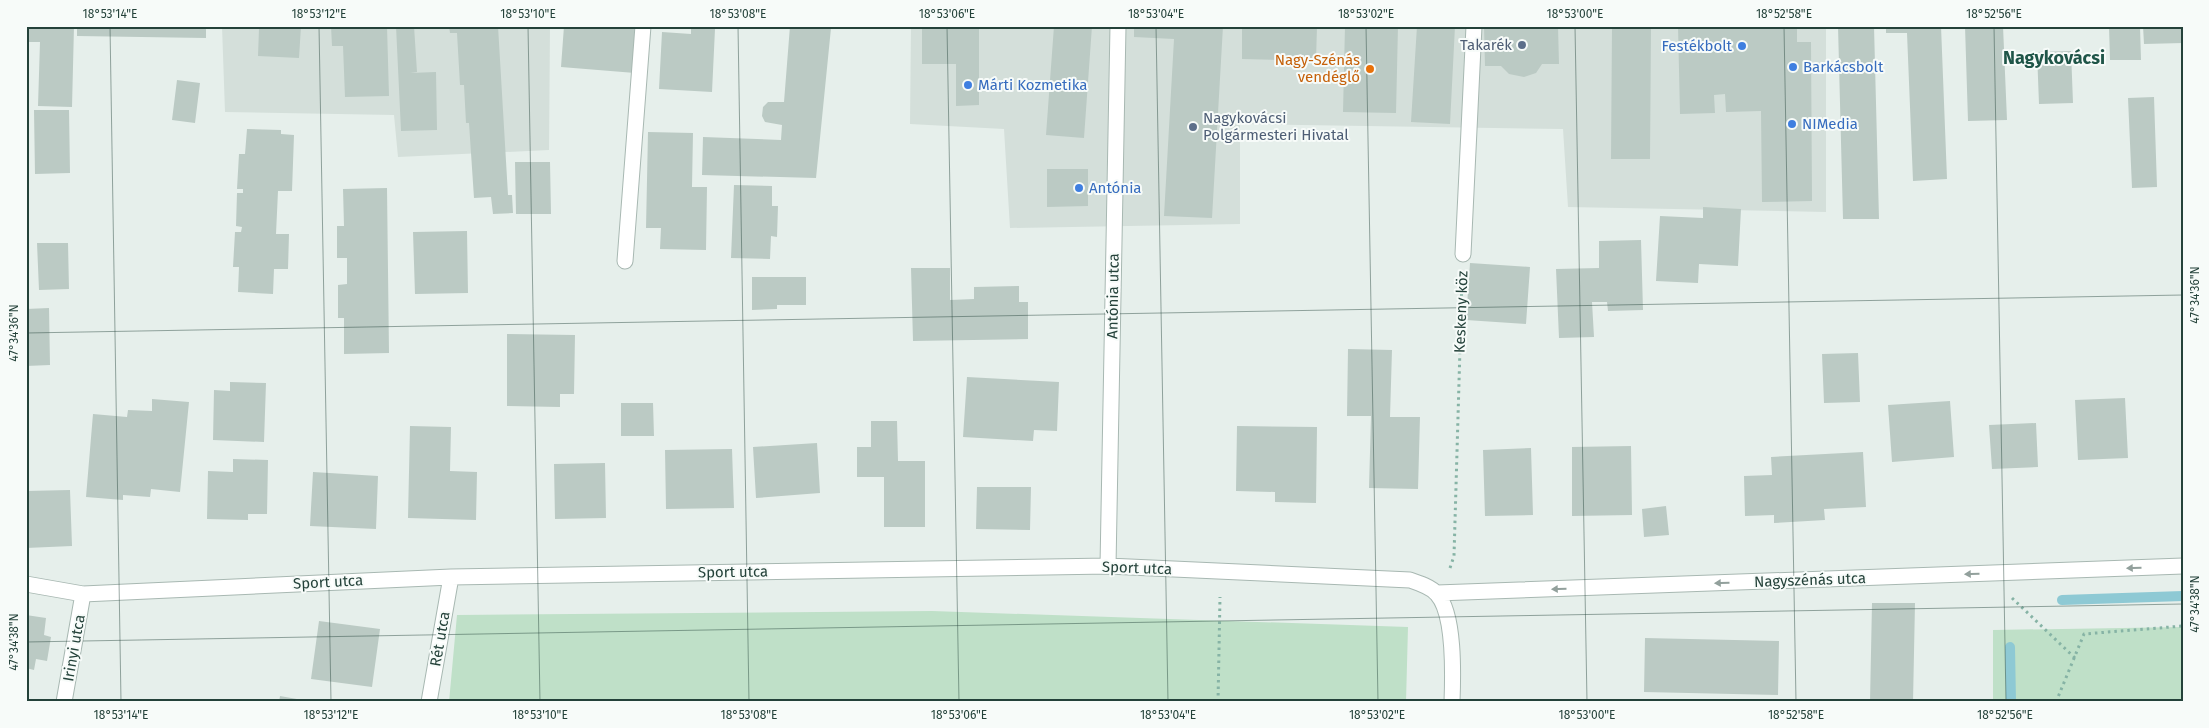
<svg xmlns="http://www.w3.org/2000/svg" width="2209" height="728" font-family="'Fira Sans',sans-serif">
	<rect width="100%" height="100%" fill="#e6efeb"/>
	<path fill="#d4dfda" d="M222,26H550L549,150L398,157L394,115L225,112Z
		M911,26H1826V212L1568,207L1563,129L1240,124V224L1010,228L1004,129L910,124Z"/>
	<path fill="#bfe0c8" d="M932,611L1408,627L1406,702H449L457,615Z
		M2183,627V702H1993V630Z"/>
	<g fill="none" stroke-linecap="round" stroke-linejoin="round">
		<path stroke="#8ec9d4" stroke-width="10" d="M2062,600L2183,596
			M2010,647L2011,702"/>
	</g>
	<path fill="#bbcac4" d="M26,26H74L72,107L38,106L40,42H26Z
		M77,26H206V38L77,36Z
		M243,26H301L299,58L258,56L259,29H243Z
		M331,26H387L389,96L345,97L343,46H332Z
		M396,26H414L417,72L410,73L436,72L437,130L401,131Z
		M449,26H498L508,195H512L513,213L493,214L491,197L474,198L469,123H466L464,85H460L457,33H450Z
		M564,26H638L635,73L561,67Z
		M790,26L831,28L816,178L702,175L703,137L781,140L782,125L765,122L762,116L763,107L768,102H784Z
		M922,26H979V105L956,106V64H922Z
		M1054,26H1092L1084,138L1046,135Z
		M1134,26H1223L1212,218L1164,216L1174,39L1134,37Z
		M1242,26H1317L1316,61L1242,59Z
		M1345,26H1398L1396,113L1343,112Z
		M1417,26H1455L1450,124L1411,122Z
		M1484,26H1558L1559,64H1542L1536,73L1524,77L1509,74L1501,66H1485Z
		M1612,26H1651L1650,159H1611Z
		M1678,26H1797V42H1811L1812,201L1762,202L1761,111L1726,112L1725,94L1714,95L1715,113L1680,114Z
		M1838,26H1874L1879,219H1843Z
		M1886,26H1941L1947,179L1913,181L1907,33H1886Z
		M1965,26H2003L2007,120L1968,121Z
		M2109,26H2140L2141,60H2110Z
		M2143,26H2183V43L2144,44Z
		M691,28L715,29L712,92L659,89L662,32L691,34Z
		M2071,51L2073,103L2039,104L2037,52Z
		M177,80L200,83L195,123L172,120Z
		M2154,97L2157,187L2132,188L2128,98Z
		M34,110H69L70,173L35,174Z
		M247,129L281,130V134L294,135L292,191H278L276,234H289L288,269H274L273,294L238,292L239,267H233L235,232H241L242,227L236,226L237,193H243V189H237L239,154H245Z
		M648,132L693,133L692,187H707L706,250L660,249L661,228H646Z
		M515,162H550L551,214H516Z
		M1047,169H1088V206L1047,207Z
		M734,185L772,186V206H778L777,237L771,236L770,259L731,258Z
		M387,188L389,353L344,354V318H338V285L347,284V258H337V226H344L343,189Z
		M1703,207L1741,209L1738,266L1699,264L1698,283L1656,281L1660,216L1703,218Z
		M467,231L468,293L415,294L413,232Z
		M1641,240L1643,310L1608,311L1607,302H1592L1594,337L1559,338L1556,269L1599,268V241Z
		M37,243H68L69,289L39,290Z
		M1470,263L1530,267L1526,324L1466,320Z
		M911,268H950V300L974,299V287L1019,286V302H1028V339L913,341Z
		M752,277H806V305H777V309L752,310Z
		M49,308L50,365L26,366V309Z
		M507,334L575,335L574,394H560V407L507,406Z
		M1348,349L1392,350L1390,417H1420L1418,489L1369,488L1371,416H1347Z
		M1858,353L1860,402L1824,403L1822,354Z
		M967,377L1059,382L1057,431L1034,430L1033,441L963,437Z
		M230,382L266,383L264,442L213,440L214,390L230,391Z
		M2125,398L2128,458L2078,460L2075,400Z
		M152,399L189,402L180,492L151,489L150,497L123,495V500L86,497L93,414L127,417L128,410L152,411Z
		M1950,401L1954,457L1892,462L1888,405Z
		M621,403H653L654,436H621Z
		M871,421H897L898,461H925V527H884V477H857V447H871Z
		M2036,423L2038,467L1992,469L1989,425Z
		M410,426L451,427L450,471L477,472L476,520L408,518Z
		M1237,426L1317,427L1316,503L1275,502V492L1236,491Z
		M817,443L820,493L756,498L753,447Z
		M1631,446L1632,515L1572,516V447Z
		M1531,448L1533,515L1485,516L1483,450Z
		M732,449L734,508L666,509L665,450Z
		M1863,452L1866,507L1824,509L1825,520L1774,523V515L1745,516L1744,476L1772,475L1771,457Z
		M233,459L268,460L267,514H248V520L207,519L208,471L233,472Z
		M605,463L606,518L555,519L554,464Z
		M313,472L378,476L376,529L310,526Z
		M977,487H1031L1030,530L976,529Z
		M70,490L72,546L26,548V491Z
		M1666,506L1669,535L1644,537L1642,509Z
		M1872,603H1915L1913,702H1870Z
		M26,615L46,618L44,635L51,637L47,661L36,659L34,670L26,668Z
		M319,621L380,629L372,687L311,679Z
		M1645,638L1779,641L1778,695L1644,692Z
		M280,696L308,701V702H279Z"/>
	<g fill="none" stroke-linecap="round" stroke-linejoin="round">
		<defs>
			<path id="minor" d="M1463,254L1474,26
				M625,261L643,26
				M1108,566L1118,26
				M26,584L83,594L451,577L1108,566L1410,580C1419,583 1431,587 1437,594C1455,614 1453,676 1452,702
				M1437,593L2183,566
				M64,702L83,594
				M429,702L451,577"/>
		</defs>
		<use href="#minor" stroke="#a8b8b2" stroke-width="17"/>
		<path stroke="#86b3a5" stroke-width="3" stroke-dasharray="2.5 4" stroke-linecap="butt" d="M1450,568L1454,556L1462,278
			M2012,598L2075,658
			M1218,702L1220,597
			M2056,702L2084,634L2183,626"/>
		<use href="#minor" stroke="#fff" stroke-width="15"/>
	</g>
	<defs><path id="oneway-solid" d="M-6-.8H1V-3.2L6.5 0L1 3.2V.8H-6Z" transform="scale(1.25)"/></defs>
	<g fill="#92a09c">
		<use href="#oneway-solid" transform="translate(2134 568) rotate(178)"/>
		<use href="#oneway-solid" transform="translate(1972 574) rotate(178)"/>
		<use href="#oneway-solid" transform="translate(1722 583) rotate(178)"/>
		<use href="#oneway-solid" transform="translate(1559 589) rotate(178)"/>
	</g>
	<path fill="none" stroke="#24423a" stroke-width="1" stroke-opacity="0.45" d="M110,26L121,702M319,26L331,702M528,26L540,702M738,26L749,702M947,26L959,702M1156,26L1168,702M1366,26L1378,702M1575,26L1587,702M1784,26L1796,702M1994,26L2006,702M26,333L2183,295M26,642L2183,604"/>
	<g fill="#5c6f8a" stroke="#f7fbf9" stroke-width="2">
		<circle cx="1522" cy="45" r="5"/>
		<circle cx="1193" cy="127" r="5"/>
	</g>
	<g fill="#3f7fe0" stroke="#f7fbf9" stroke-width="2">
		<circle cx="1742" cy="46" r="5"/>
		<circle cx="1793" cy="67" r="5"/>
		<circle cx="968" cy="85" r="5"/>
		<circle cx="1792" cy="124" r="5"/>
		<circle cx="1079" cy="188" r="5"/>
	</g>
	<circle fill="#e8710a" stroke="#f7fbf9" stroke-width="2" cx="1370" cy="69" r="5"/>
	<g text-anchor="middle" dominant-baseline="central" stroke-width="4" stroke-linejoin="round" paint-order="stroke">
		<g font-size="15" fill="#4e5e75" stroke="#f7fbf9" text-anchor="end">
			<text x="1512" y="45">Takarék</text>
			<text x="1203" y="118" text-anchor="start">Nagykovácsi<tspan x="1203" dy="17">Polgármesteri Hivatal</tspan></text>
		</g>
		<g font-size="15" fill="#366cbe" stroke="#f7fbf9" text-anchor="start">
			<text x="1732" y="46" text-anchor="end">Festékbolt</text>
			<text x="1803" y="67">Barkácsbolt</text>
			<text x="978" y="85">Márti Kozmetika</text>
			<text x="1802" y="124">NIMedia</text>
			<text x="1089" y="188">Antónia</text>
		</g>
		<g font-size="15" fill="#c56008" stroke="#f7fbf9" text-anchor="end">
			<text x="1360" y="60">Nagy-Szénás<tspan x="1360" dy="17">vendéglő</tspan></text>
		</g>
		<g font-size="15" fill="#24423a" stroke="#f7fbf9">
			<text transform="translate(1113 296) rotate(-89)">Antónia utca</text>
			<text transform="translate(1461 312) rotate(-88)">Keskeny köz</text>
			<text transform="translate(1137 568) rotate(2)">Sport utca</text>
			<text transform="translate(733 572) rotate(-1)">Sport utca</text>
			<text transform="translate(1810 580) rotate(-2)">Nagyszénás utca</text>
			<text transform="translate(328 582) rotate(-3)">Sport utca</text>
			<text transform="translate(440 639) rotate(-80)">Rét utca</text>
			<text transform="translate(74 648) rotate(-80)">Irinyi utca</text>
		</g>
		<g font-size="18" font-weight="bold" fill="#1f5548" stroke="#f7fbf9">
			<text x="2054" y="58">Nagykovácsi</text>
		</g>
	</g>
	<rect width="2209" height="728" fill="none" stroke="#f7fbf9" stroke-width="55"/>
	<rect x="28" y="28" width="2154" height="672" fill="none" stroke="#24423a" stroke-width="2"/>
	<g font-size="12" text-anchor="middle" fill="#24423a">
		<text x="110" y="18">18°53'14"E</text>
		<text x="319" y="18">18°53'12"E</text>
		<text x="528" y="18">18°53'10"E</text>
		<text x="738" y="18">18°53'08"E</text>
		<text x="947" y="18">18°53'06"E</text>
		<text x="1156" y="18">18°53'04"E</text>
		<text x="1366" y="18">18°53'02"E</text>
		<text x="1575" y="18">18°53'00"E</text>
		<text x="1784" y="18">18°52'58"E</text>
		<text x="1994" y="18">18°52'56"E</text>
		<text transform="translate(2195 295) rotate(-90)" y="4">47°34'36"N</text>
		<text transform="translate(14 333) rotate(-90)" y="4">47°34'36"N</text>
		<text transform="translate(2195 604) rotate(-90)" y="4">47°34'38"N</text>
		<text transform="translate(14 642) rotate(-90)" y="4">47°34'38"N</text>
		<text x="121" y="719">18°53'14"E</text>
		<text x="331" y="719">18°53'12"E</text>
		<text x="540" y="719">18°53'10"E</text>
		<text x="749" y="719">18°53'08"E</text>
		<text x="959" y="719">18°53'06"E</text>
		<text x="1168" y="719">18°53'04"E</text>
		<text x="1377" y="719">18°53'02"E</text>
		<text x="1587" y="719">18°53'00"E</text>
		<text x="1796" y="719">18°52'58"E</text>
		<text x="2005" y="719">18°52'56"E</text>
	</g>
</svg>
